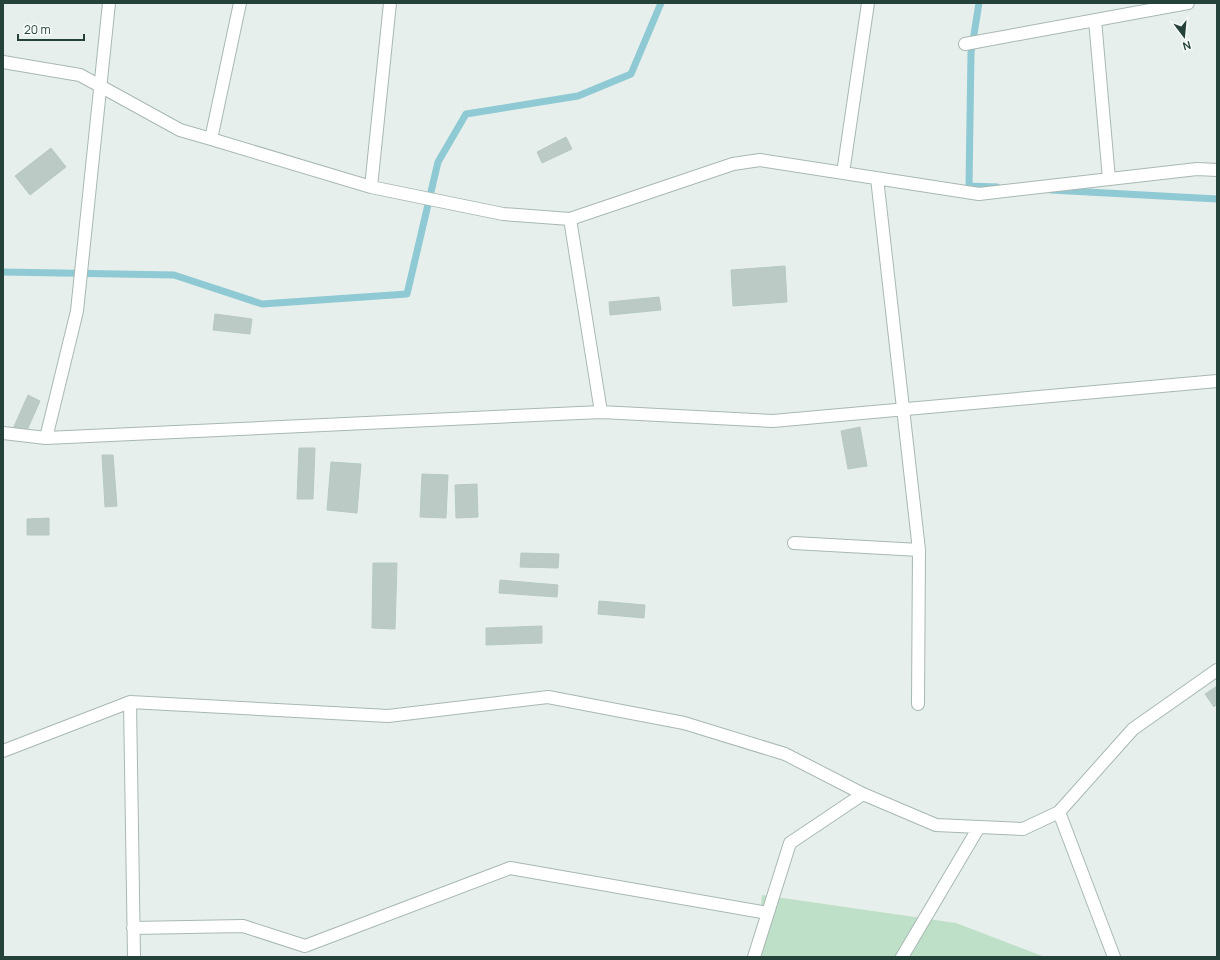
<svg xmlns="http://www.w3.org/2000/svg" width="1220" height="960" font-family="Manrope,sans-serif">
	<rect width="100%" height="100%" fill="#e6efeb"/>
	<path fill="#bfe0c8" d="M762,895L956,923L1045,957H757Z"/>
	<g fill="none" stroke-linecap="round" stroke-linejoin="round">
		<path stroke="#8ec9d4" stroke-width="7" d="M979,3L971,53L969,186L997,187
			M1051,190L1217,199
			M3,272L174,275L262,304L407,294L438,162L466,114L578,96L631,74L661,3"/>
	</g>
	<path fill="#bbcac4" stroke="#b8c9c2" d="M566,137L572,149L542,163L537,152Z
		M51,148L66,167L30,195L15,176Z
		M785,266L787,302L733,306L731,270Z
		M659,297L661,310L610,315L609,302Z
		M215,314L252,319L250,334L213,330Z
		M28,395L40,401L24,437L12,431Z
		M860,427L867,466L848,469L841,431Z
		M299,448H315L313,499H297Z
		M102,455H113L117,506L105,507Z
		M331,462L361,464L357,513L327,510Z
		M422,474L448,475L446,518L420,517Z
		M477,484L478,517L456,518L455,485Z
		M49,518V535H27V519Z
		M521,553L559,554L558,568L520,567Z
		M373,563H397L395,629L372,628Z
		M500,580L558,585L557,597L499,593Z
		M599,601L645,605L644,618L598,614Z
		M542,626V643L486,645V628Z
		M1217,686V704L1214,707L1205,694Z"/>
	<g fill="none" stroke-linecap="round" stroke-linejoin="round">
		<defs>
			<path id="street" d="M1095,20L1109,179
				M965,44L1188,3
				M3,62L80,75L180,130L211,139L371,187L503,214L570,219L733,164L760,160L979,194L1197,169L1217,170
				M211,139L240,3
				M843,173L868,3
				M877,178L919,550L918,704
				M371,187L390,3
				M570,219L601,412
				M3,433L46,438L601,412L773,421L1217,381
				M46,438L77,311L109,3
				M794,543L919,550
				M130,702L134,957
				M3,751L130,702L388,716L548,697L684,723L785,754L863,794L936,825L1023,829L1059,812L1133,729L1217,670
				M1059,812L1114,957
				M133,928L243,926L305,946L510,868L768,913
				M754,957L790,843L863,794
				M902,957L979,827"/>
		</defs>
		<use href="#street" stroke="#a8b8b2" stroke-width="14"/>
		<use href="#street" stroke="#fff" stroke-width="12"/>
	</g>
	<rect width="1220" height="960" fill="none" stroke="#24423a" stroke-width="8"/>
	<g transform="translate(1184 36) rotate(164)" stroke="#f7fbf9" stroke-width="3" paint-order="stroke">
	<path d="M0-3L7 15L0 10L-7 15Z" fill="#24423a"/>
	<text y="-6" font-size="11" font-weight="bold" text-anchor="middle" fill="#24423a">N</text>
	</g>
	<path d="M18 34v6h66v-6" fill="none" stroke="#24423a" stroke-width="2"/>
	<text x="24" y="34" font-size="12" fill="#24423a" stroke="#f7fbf9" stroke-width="3" paint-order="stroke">20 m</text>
</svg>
